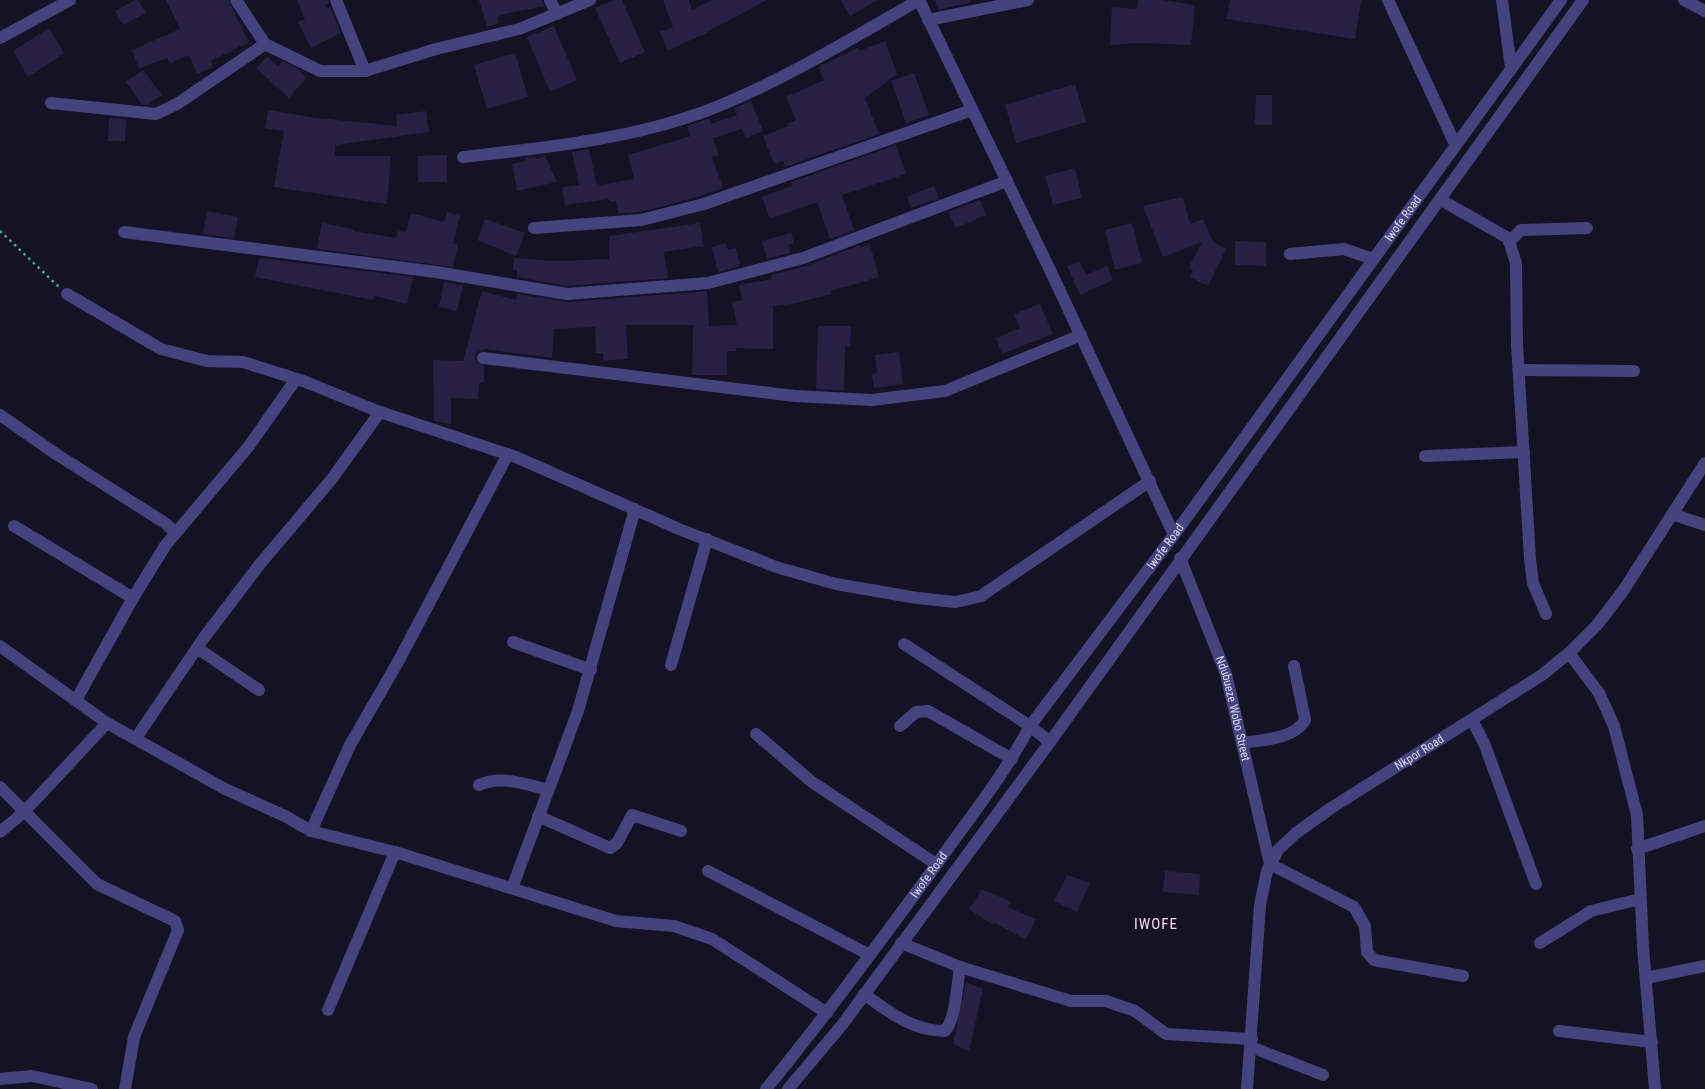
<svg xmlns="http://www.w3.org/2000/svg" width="1705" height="1089" font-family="'Roboto Condensed',sans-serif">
	<rect width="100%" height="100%" fill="#151224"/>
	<path fill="#272043" d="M135,0H138L146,13L123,25L115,11Z
		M166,0H228L249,42L211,61L213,67L197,74L189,55L170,63L167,58L139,69L132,50L180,29Z
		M297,0H328L329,3L325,5L327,8L330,7L341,33L311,48L298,22L305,19Z
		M479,0H542L544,6L504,14L497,17L499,23L487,27Z
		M614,0H622L645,52L620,63L595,8Z
		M663,0H689L692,10L712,0H767L707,32V33L668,50L660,32L673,27Z
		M841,0H878L850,16Z
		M934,0H971L972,2L938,10Z
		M1138,0H1162L1195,5L1191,45L1137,43L1110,45L1112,7L1137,9Z
		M1230,0H1361L1355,39L1227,19Z
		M554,26L577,80L550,92L527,37Z
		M49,28L64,53L28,77L13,51Z
		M885,41L897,74L865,98L879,134L785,167L783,161L774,164L763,136L788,126L787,124L796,120L786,97L824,80L818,67L858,48L859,51Z
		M515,53L528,97L487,109L474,65Z
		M267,57L278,66L282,61L298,69L307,77L289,98L256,68Z
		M143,70L162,95L148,105L142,104L126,82Z
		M914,73L929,115L906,123L891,81Z
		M1075,84L1086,122L1016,143L1005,105Z
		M1256,95H1272V125H1255Z
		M751,101L763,131L746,138L742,129L713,138L719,155L712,157L723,188L697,197L640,212L618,214L616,201L610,202L609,199L565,205L562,187L579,185L572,152L589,149L596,182L599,185L634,179L628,155L691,136L687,126L709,118L711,124L737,115L734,108Z
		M268,110L317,118L397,126L396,115L426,111L429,132L335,145V156H391L387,204L274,187L284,131L265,128Z
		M109,118L126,119L125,141H108Z
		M896,145L906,174L842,195L854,230L830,239L817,202L770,219L762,197L792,186L791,182Z
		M447,155V182H418V156Z
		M545,156L557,182L517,191L512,164L526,161L525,158L536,157L537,159Z
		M1075,168L1082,198L1053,205L1045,176Z
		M934,186L939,198L911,208L907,197Z
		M1183,197L1190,224L1203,219L1213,242L1226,249L1208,286L1190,277L1193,271L1189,267L1202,242L1163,257L1143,206Z
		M980,200L986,215L956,228L948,212Z
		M207,211L238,217L234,238L203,234Z
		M447,212L460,216L453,243L458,244L453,267L317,249L322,223L353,229V231L396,238L398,231L406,232L411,213L444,222Z
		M485,219L525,233L516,256L477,240Z
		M700,223L703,246L664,252L668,278L567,286L517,277V270H513L514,258L557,261L609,259V236Z
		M1132,223L1142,263L1115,270L1105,230Z
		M791,233L794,243L788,245L790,253L767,259L762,241Z
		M1235,241L1266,242V266L1235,265Z
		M726,243L728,250L736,248L740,266L718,272L712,247Z
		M860,245V247L870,245L879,277L831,291V294L792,304L773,306V349L736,348V351H727V375H692L693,325H626L628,359L603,361V353H596L595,327L554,329L552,358L485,349L479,351L476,354L475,361L484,366V382L479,384L478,399L451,398V424L434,421L433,360L463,361L482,291L516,300L517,294L568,302L707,291L709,326L737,325L732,302L742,300L739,285L772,279L771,275L806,266Z
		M259,258L413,277L407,304L374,296L373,300L255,277Z
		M1079,261L1086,275L1107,266L1113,280L1080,295L1067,266Z
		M444,282L463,286L457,311L439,307Z
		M1040,304L1053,334L1002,354L996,338L1020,328L1014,314Z
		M818,326H851L850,347H845L844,390L816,389Z
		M899,352L903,384L874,388L872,374L877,373L875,355Z
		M1165,871L1200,874L1199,895L1163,892Z
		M1067,875L1090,883L1077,912L1054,901Z
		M982,889L1011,902L1007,907L1036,919L1026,940L995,923L993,925L969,909Z
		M966,982L983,989L969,1051L953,1044Z"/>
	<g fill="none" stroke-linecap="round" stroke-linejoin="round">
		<path stroke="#3eaaa3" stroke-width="2.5" stroke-dasharray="2.5 4" stroke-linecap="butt" d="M0,231L59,287"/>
		<g stroke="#45437e" stroke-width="12">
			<path d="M236,0L265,44L320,71H365L436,49L519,29L590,0"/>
			<path d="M336,0L365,71"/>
			<path d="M550,0L557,14"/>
			<path d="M919,0L1051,272L1174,535"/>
			<path d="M1388,0L1455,144"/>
			<path d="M1502,0L1511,68"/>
			<path d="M1684,0L1705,11"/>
			<path d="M928,20L1028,0"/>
			<path d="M0,38L70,0"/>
			<path d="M51,103L156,114L177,104L265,44"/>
			<path d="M463,157C544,148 634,139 711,109C784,80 851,39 919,0"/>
			<path d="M1441,200L1508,238L1516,263L1517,345L1530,559L1533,583L1546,614"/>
			<path d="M534,228L641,220L704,204L972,110"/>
			<path d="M124,232L436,272L567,294L708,283L803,258L1007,181"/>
			<path d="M1509,242L1521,230L1587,228"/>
			<path d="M1290,254L1344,249L1373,259"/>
			<path d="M67,294L161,349L207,361L243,362L303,381L380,412L516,457L679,529L776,567L836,584L917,598L956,602L981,596L1150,481"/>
			<path d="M483,358L795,396L872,400L945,391L1081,335"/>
			<path d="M1519,370L1634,371"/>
			<path d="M0,415L56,454L165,523L175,532"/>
			<path d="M1425,456L1524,452"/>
			<path d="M1672,514L1705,525"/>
			<path d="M14,526L133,598"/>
			<path id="s1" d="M1180,558L1226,674L1270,864L1354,907L1365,926L1367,952L1374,960L1463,976"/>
			<path d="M513,642L591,670"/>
			<path d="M904,644L1030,726L1050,742"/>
			<path d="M0,646L107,723L225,789L285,816L311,831L395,852L616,921L674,926L712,939L827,1013"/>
			<path d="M197,648L259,690"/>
			<path d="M1569,653L1599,693L1614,726L1637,815L1643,947L1655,1089"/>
			<path d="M671,665L707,539"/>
			<path d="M76,700L133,598L165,546L249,446L296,379"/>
			<path d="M1472,720L1484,743L1536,884"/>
			<path d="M900,726L916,712L928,711L1012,759"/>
			<path d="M756,734L812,782L936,864"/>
			<path d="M136,738L203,639L260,564L331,480L380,412"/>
			<path d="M1242,743C1261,740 1295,739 1305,720L1294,666"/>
			<path d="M479,785C501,775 526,784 548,790"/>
			<path d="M0,787L97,884L175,921L178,930L134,1037L125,1089"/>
			<path d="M538,816L610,848L617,843L632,815L681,831"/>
			<path d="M311,831L350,745L398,662L508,454"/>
			<path d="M0,832L24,812L107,723"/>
			<path d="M1637,849L1705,826"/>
			<path d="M708,871L870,955"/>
			<path d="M512,888L578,711L635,509"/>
			<path d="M901,943L960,967L1071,1001H1106L1135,1011L1166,1034L1252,1039"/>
			<path d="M1540,943L1591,911L1640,899"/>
			<path d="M1646,978L1705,966"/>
			<path d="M864,994C889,1012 913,1031 945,1031C956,1019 957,984 960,967"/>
			<path d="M328,1010L395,852"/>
			<path d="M1559,1031L1652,1042"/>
			<path d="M1251,1047L1323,1075"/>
			<path d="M0,1079L32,1076L92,1089"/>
			<path id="s2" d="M766,1089C825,1017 879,943 934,868C967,821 1003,777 1030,726L1174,535L1561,0"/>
			<path d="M788,1089L842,1025L1050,742L1583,0"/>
			<path id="s3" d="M1247,1089L1260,905L1267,871L1278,850L1296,833L1331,808L1542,675L1569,653L1597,625L1623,591L1705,463"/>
		</g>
	</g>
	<g text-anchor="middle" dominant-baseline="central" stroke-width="4" stroke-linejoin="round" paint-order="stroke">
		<g font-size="12" fill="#dedafa" stroke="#151224">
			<text stroke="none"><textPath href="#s2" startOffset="1079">Iwofe Road</textPath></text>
			<text stroke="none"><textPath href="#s2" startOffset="674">Iwofe Road</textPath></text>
			<text stroke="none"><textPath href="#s1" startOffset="160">Ndubueze Wobo Street</textPath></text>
			<text stroke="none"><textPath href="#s3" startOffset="415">Nkpor Road</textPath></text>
			<text stroke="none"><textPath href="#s2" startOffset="269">Iwofe Road</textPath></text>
		</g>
		<g font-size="15" letter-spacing="1" fill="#fbdcef" stroke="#151224">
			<text x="1156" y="924">IWOFE</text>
		</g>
	</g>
</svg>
